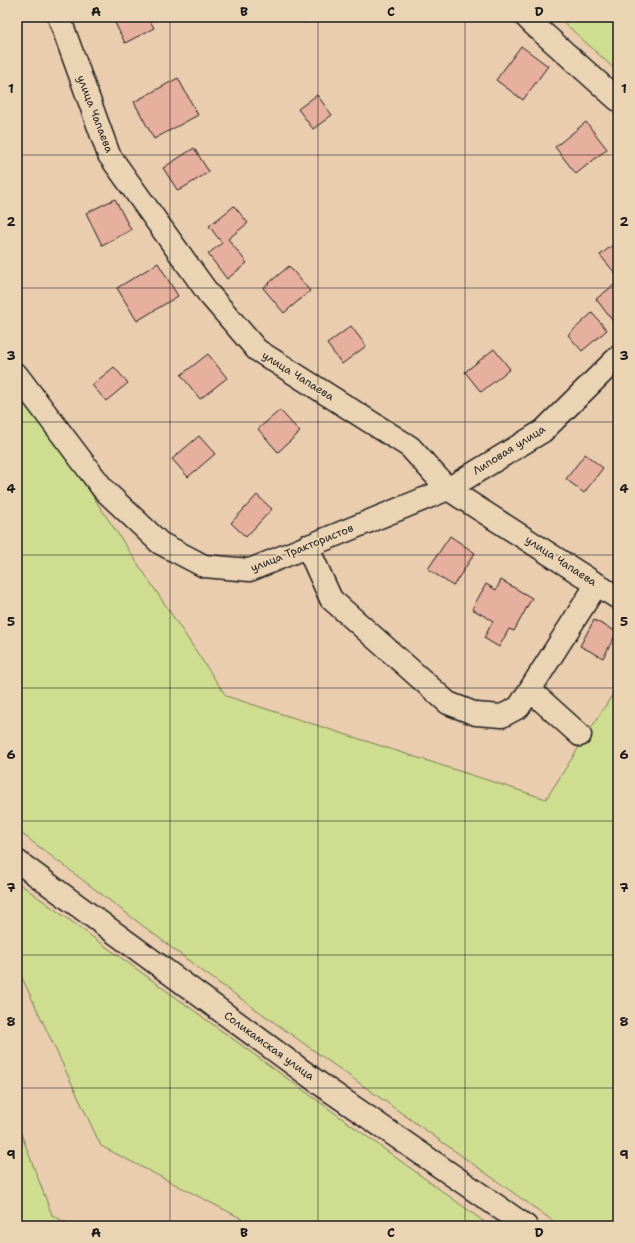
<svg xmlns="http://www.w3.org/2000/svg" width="635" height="1243" font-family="'Shantell Sans',sans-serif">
	<rect width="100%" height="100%" fill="#eacdaf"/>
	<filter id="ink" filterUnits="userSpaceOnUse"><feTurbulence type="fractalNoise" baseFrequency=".025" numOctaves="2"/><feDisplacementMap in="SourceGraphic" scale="8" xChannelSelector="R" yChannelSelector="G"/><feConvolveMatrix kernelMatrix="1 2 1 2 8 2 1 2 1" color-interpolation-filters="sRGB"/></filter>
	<g filter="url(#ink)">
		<path fill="#cfdd90" stroke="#767c56" d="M558,17H618V72Z
			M17,388L22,390L226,696L546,799L618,686V893L613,900L618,904V1226H560L205,973L17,830Z
			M17,882L490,1226H256L101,1146L17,967Z
			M17,1123L52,1215L73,1226H17Z"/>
		<path fill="#e7af9d" stroke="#1c1c1c" d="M112,17H148L154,28L125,43Z
			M302,17H315L305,23Z
			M521,46L548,66L523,100L496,80Z
			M178,78L198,115L154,139L134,102Z
			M317,95L332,115L313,129L298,109Z
			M586,122L607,149L576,174L555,147Z
			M194,148L209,172L178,191L163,168Z
			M115,199L131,230L102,245L86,213Z
			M234,206L248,223L228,239L247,263L227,279L208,254L222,243L209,226Z
			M614,244L618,249V271L615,273L600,255Z
			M158,263L178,296L137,321L117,288Z
			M289,266L310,291L284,313L263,288Z
			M618,282V315L612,320L596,299Z
			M592,313L607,330L582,351L568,335Z
			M351,326L366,346L342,364L327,344Z
			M494,349L510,369L481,392L465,372Z
			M208,354L227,378L200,399L181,375Z
			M114,367L128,383L106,401L92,385Z
			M280,410L300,432L278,452L258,429Z
			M199,436L215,454L188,477L172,459Z
			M585,454L603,468L584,493L566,479Z
			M257,495L272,509L246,537L231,523Z
			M450,536L475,553L453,586L428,569Z
			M501,580L532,598L514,631L509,629L499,647L484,638L493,621L472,609L486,584L496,590Z
			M594,620L617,632L603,658L580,646Z"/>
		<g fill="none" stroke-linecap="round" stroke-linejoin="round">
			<defs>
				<path id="minor" d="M59,17L109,155L208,293L257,350L410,447L448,489L618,598
					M526,17L533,24L618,100
					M17,375L104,490L160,543L204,566L250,570L448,489L543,431L618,357
					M307,546L331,599L448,703L476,714L502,716L519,707L597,584
					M530,690L580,735"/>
				<path id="major" d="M17,861L323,1086L526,1226"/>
			</defs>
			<use href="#minor" stroke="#1c1c1c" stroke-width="25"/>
			<use href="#major" stroke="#1c1c1c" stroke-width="25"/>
			<use href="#minor" stroke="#ebd4b4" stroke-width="22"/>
			<use href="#major" stroke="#ebd4b4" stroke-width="22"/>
		</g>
	</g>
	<path fill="none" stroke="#1c1c1c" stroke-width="1" stroke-opacity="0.55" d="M170,17V1226M318,17V1226M465,17V1226M17,155H618M17,288H618M17,422H618M17,555H618M17,688H618M17,821H618M17,955H618M17,1088H618"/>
	<g text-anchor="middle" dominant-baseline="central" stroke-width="3.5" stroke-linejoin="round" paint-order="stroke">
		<g font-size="11" fill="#1c1c1c" stroke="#ebd4b4">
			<text transform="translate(95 114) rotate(69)">улица Чапаева</text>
			<text transform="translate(298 376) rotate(32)">улица Чапаева</text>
			<text transform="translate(509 450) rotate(-32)">Липовая улица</text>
			<text transform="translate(302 548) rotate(-22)">улица Трактористов</text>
			<text transform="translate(561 561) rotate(33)">улица Чапаева</text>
			<text transform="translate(269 1046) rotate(36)">Соликамская улица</text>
		</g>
	</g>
	<rect width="635" height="1243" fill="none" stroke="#ebd4b4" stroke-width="44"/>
	<rect x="22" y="22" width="591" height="1199" fill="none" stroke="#1c1c1c" stroke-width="1.5"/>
	<g font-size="13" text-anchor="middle" font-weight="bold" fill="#1c1c1c">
		<text x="96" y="16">A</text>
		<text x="244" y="16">B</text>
		<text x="391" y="16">C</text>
		<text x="539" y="16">D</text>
		<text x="11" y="93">1</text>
		<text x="624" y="93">1</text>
		<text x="11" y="226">2</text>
		<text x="624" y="226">2</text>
		<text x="11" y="360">3</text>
		<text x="624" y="360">3</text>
		<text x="11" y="493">4</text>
		<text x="624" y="493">4</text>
		<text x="11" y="626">5</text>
		<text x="624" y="626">5</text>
		<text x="11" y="759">6</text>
		<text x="624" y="759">6</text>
		<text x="11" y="892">7</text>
		<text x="624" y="892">7</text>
		<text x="11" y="1026">8</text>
		<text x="624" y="1026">8</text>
		<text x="11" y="1159">9</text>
		<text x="624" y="1159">9</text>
		<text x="96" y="1237">A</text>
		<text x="244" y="1237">B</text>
		<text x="391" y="1237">C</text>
		<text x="539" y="1237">D</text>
	</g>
</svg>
